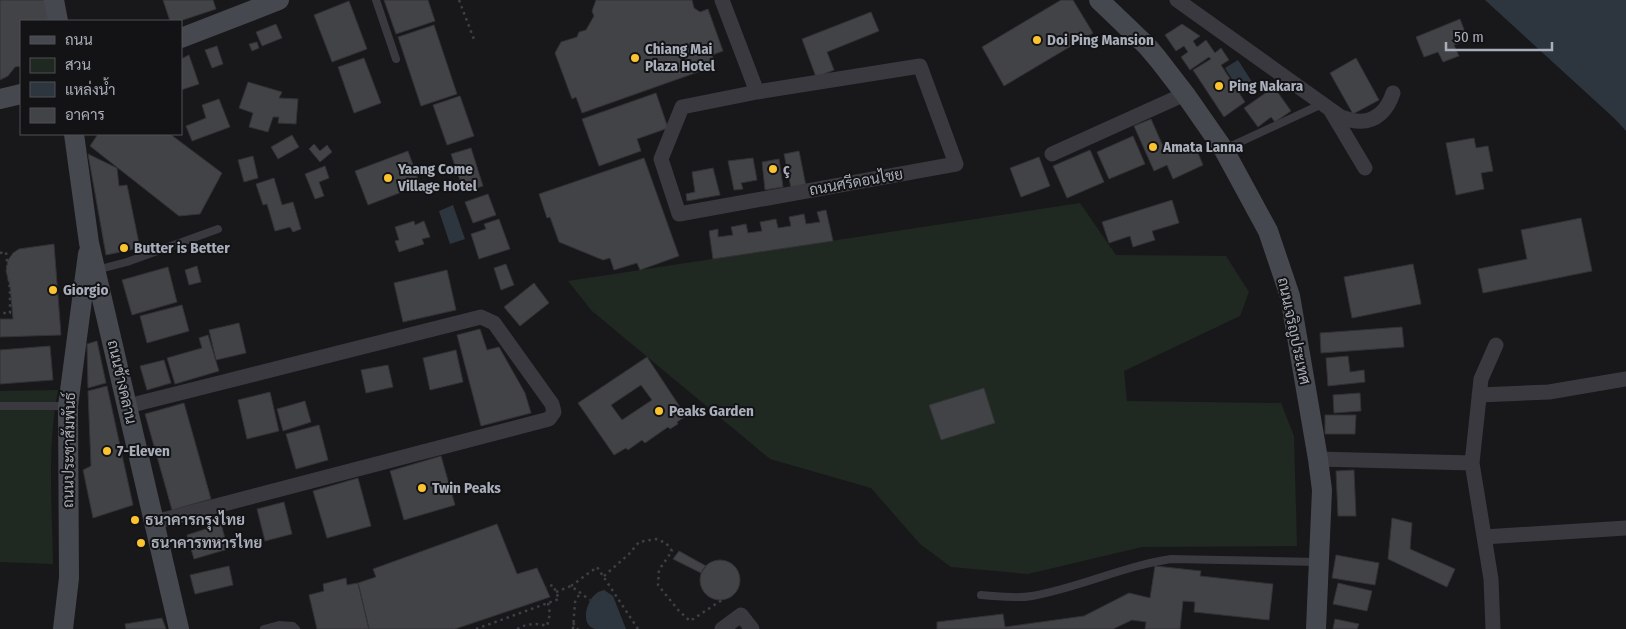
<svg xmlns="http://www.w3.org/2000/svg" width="1626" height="629" font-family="'Fira Sans Condensed',Sarabun,sans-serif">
	<rect width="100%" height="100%" fill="#18181a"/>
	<path fill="#1f2921" d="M1080,203L1116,255L1226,256L1249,292L1240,316L1124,371L1127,401L1281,403L1294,436L1297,546L1142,547L1028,574L951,567L920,544L871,488L770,459L592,311L568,281Z
		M58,390C47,447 52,506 53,564L0,562V391Z"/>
	<path fill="#2d363f" d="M1485,0H1626V131L1615,119Z
		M1238,60L1252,82L1239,90L1225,68Z
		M453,205L465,239L450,244L439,211Z
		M604,590L613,596L626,629C617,629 604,629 595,629C579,625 587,599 597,593C599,591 602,591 604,590Z"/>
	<path fill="#424347" stroke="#323236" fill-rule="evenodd" d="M0,0H48L51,21H21V66L15,67L8,76L0,80Z
		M163,0H213L216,9L180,21H170Z
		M384,0H428L435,21L396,34Z
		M596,0H692L694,8L700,12L708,9L723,51L712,55L715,62L712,67L582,113L576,97L572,99L555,53L561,42L577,37L579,32L586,30L594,16L592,11Z
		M1061,0H1073L1093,33L1004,86L982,47Z
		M349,1L367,49L332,62L314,15Z
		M871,12L879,31L827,52L834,70L816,77L802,39Z
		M1460,19L1468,40L1454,45L1459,56L1443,62L1438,52L1424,57L1416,37Z
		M276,24L282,38L262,46L256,32Z
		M1182,24L1200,36L1193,41L1197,47L1206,40L1215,53L1221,48L1229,60L1221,65L1245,102L1224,117L1193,70L1211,59L1209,57L1190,70L1181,57L1188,52L1184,46L1176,51L1165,35Z
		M434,25L457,94L421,106L398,37Z
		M257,42L259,48L252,51L249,44Z
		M217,46L223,64L212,68L205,50Z
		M189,55L199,84L181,90V59Z
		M364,58L381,103L354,113L338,67Z
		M1356,58L1379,100L1353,114L1330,73Z
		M248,82L282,92L279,98L298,99L296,124L278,123L279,117H273L268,132L249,127L253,113L239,108Z
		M1274,87L1291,111L1275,122L1271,117L1258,127L1244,108Z
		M656,93L668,128L637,139L641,151L599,166L582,119Z
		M460,96L474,136L447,145L433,105Z
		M219,99L230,127L192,141L186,126L206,118L202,105Z
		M1151,119L1166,153L1193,141L1203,165L1173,179L1167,165L1154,171L1134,126Z
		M98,134H170L222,173L200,214L179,216L90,146Z
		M292,135L299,147L278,159L271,147Z
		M1133,136L1145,164L1109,179L1097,152Z
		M1474,138L1476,148L1488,146L1493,171L1481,173L1484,189L1456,195L1446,143Z
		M314,144L320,151L327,145L332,152L320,162L309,149Z
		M471,148L483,186L464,192L451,154Z
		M1090,150L1104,182L1067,198L1053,166Z
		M408,151L420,185L368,205L355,171Z
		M799,151L806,186L791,188L784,154Z
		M88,154L117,168L119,186L127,185L140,248L106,255Z
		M253,156L258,178L244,182L238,160Z
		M1039,157L1050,186L1021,197L1010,168Z
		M644,158L679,256L640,270L637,263L614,270L610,258L603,260L559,242L550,217L547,218L539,194Z
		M753,158L757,180L741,183L743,189L734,190L728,161Z
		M779,159L783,187L765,190L762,162Z
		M325,166L329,178L319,182L324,196L315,199L305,174Z
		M713,168L720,195L687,201L686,194L695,192L692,172Z
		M274,178L282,205L293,202L301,229L293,232L290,227L275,231L267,204L263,205L256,184Z
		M488,194L496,215L473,223L465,202Z
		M1172,200L1179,223L1152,231L1155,240L1133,247L1130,236L1109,243L1102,222Z
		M826,210L833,241L713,259L709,231L718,229V237L733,235L731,227L746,224L748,233L762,231L760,222L776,219L778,228L791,226L789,217L804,214L806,224L820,222L817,212Z
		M1581,218L1592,271L1483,293L1478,269L1527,259L1521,230Z
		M499,219L510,249L479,259L471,234L486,229L484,224Z
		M414,221L415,225L424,221L430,237L422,239L424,244L399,252L395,241L399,240L395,227Z
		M54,244L61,335L0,337V319H13L10,286L6,271L8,260L13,253L19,249Z
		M506,264L514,285L501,290L494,268Z
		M1413,264L1421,304L1352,318L1344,277Z
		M197,266L201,282L189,285L185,270Z
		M168,267L177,302L132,315L122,280Z
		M447,270L456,310L403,322L394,283Z
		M534,283L549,303L520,326L504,307Z
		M182,305L189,331L147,343L140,316Z
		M239,323L246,353L216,360L209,330Z
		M1402,327L1404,347L1321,353L1320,333Z
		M480,329L487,350L499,347L525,393L531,413L481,426L457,335Z
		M208,335L219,371L175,384L167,358L202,348L199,338Z
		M97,341L106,383L88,388L87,344Z
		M50,346L53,380L0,384V350Z
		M456,350L463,382L430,390L423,358Z
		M1348,356L1350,372L1364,370L1365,382L1328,386L1326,358Z
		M647,357L686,416L677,422L678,424L670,429L668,427L645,443L642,440L628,450L626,448L614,455L578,403ZM641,385L652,400L622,420L611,405Z
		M164,360L171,383L147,390L140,366Z
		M388,365L393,387L366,393L361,370Z
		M107,386L133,505L93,518L83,470L91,466L88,391Z
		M984,388L995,423L941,440L929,405Z
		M270,392L279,431L247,439L238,400Z
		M1360,393L1361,411L1334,413L1333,395Z
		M305,401L311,422L283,431L277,409Z
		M184,403L211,499L172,510L145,414Z
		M1325,415H1356L1355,434H1325Z
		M319,425L328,460L296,469L286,434Z
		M441,456L455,505L404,520L390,471Z
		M1354,470L1356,516H1338L1336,471Z
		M358,478L371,526L327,538L313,491Z
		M284,502L292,534L265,541L257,509Z
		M1392,518L1412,523L1410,549L1455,569L1447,587L1388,559Z
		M221,524L228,549L194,559L187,535Z
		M497,524L517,574L537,568L550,597L455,629H369L358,583L376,577L373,569Z
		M679,551L706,566L701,573L673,559Z
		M1336,555L1379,563L1375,585L1332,578Z
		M700 580a20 20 0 1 1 40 0a20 20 0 1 1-40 0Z
		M229,566L233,585L195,594L190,575Z
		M1155,566L1201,571L1200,576L1273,584L1269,620L1194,612L1195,602L1183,601L1180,629H1145L1146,622L1132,620L1113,629H937V622L1003,614L1005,627L1084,616L1129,593L1150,598Z
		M346,578L347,585L358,583L369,629H317L309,595L324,591L323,584Z
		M1338,583L1372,591L1367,611L1333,604Z
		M162,618L166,629H126L125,624Z
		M1335,619L1359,624L1357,629H1333Z"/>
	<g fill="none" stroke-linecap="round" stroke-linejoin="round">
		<path stroke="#3f4046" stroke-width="2.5" stroke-dasharray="2.5 4" stroke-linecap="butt" d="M459,0L475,42
			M0,253L6,252L10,290V313H0
			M604,576L629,554L639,542L656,539L666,543L672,551L659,570L658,585L679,611L690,621L722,600
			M571,586L597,567L638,629
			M556,592L571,586L590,600
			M573,623L578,629
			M476,629L559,599L553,585L546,587
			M517,629C528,623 536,623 547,626L550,614L548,603
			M573,629L575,602L580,593"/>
		<path stroke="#39393f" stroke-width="8" d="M376,0L396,59
			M1225,149L1322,104
			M96,270L127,262L218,229
			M0,406H68
			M981,595C998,596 1015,599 1032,596C1079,588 1123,566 1171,559L1319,562
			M264,629L279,625L293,626L296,629"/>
		<path stroke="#39393f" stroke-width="15" d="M722,0L757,92
			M1177,0L1341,117C1346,118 1352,121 1357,121C1376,123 1388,109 1393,93
			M920,66L956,164L679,214L661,159L682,107L757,92Z
			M1331,111L1365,168
			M1052,154L1185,94
			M1479,395L1549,392L1626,379
			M128,406L481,317L494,323L552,404L554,412L549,419L155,522
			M1318,459L1472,463
			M1484,537L1626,528
			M722,629L741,615L752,629
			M1493,629L1491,579L1472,463L1481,379L1496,345"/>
		<path stroke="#46484f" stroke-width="20" d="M54,0L58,21
			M1099,0L1147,46L1158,59L1185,94L1224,150L1268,231L1290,296L1318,459L1322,490L1316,629
			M181,38L279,0
			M0,99L21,94
			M74,134L89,243L179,629
			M63,629L69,578L68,406L88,254"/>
	</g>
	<g fill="#fbc32f" stroke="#131315" stroke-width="2">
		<circle cx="1037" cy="40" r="5"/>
		<circle cx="635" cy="58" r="5"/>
		<circle cx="1219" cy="86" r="5"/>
		<circle cx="1153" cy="147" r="5"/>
		<circle cx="773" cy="169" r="5"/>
		<circle cx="388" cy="178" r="5"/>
		<circle cx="124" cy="248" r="5"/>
		<circle cx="53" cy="290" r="5"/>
		<circle cx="659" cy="411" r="5"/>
		<circle cx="107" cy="451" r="5"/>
		<circle cx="422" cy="488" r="5"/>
		<circle cx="135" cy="520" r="5"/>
		<circle cx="141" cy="543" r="5"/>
	</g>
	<g text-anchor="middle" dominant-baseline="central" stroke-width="4" stroke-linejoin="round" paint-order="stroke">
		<g font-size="15" font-weight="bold" fill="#a9aebb" stroke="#131315" text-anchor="start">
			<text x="1047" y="40">Doi Ping Mansion</text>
			<text x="645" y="49">Chiang Mai<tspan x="645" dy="17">Plaza Hotel</tspan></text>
			<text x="1229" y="86">Ping Nakara</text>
			<text x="1163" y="147">Amata Lanna</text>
			<text x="398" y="169">Yaang Come<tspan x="398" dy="17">Village Hotel</tspan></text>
			<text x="783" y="169">ç</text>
			<text x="134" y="248">Butter is Better</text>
			<text x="63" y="290">Giorgio</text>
			<text x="669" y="411">Peaks Garden</text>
			<text x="117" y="451">7-Eleven</text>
			<text x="432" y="488">Twin Peaks</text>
			<text x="145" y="520">ธนาคารกรุงไทย</text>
			<text x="151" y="543">ธนาคารทหารไทย</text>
		</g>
		<g font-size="15" fill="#a9aebb" stroke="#131315">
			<text transform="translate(856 182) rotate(-10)">ถนนศรีดอนไชย</text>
			<text transform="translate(1294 331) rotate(78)">ถนนเจริญประเทศ</text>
			<text transform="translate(122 382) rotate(77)">ถนนช้างคลาน</text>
			<text transform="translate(69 450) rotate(-89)">ถนนประชาสัมพันธ์</text>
		</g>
	</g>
	<rect x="20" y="20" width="162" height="115" fill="#131315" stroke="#4f5157"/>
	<rect x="30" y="36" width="25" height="8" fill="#46484f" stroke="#4f5157"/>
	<text x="65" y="45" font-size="15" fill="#a9aebb">ถนน</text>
	<rect x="30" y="58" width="25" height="15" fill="#1f2921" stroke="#4f5157"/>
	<text x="65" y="70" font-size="15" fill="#a9aebb">สวน</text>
	<rect x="30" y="82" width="25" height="15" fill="#2d363f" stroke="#4f5157"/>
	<text x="65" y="95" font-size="15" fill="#a9aebb">แหล่งน้ำ</text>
	<rect x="30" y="108" width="25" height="15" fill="#424347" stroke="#4f5157"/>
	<text x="65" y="120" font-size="15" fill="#a9aebb">อาคาร</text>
	<path d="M1446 42v8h106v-8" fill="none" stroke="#a9aebb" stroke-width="2.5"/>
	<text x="1454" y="42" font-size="15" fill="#a9aebb" stroke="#131315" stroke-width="4" paint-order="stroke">50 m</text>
</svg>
